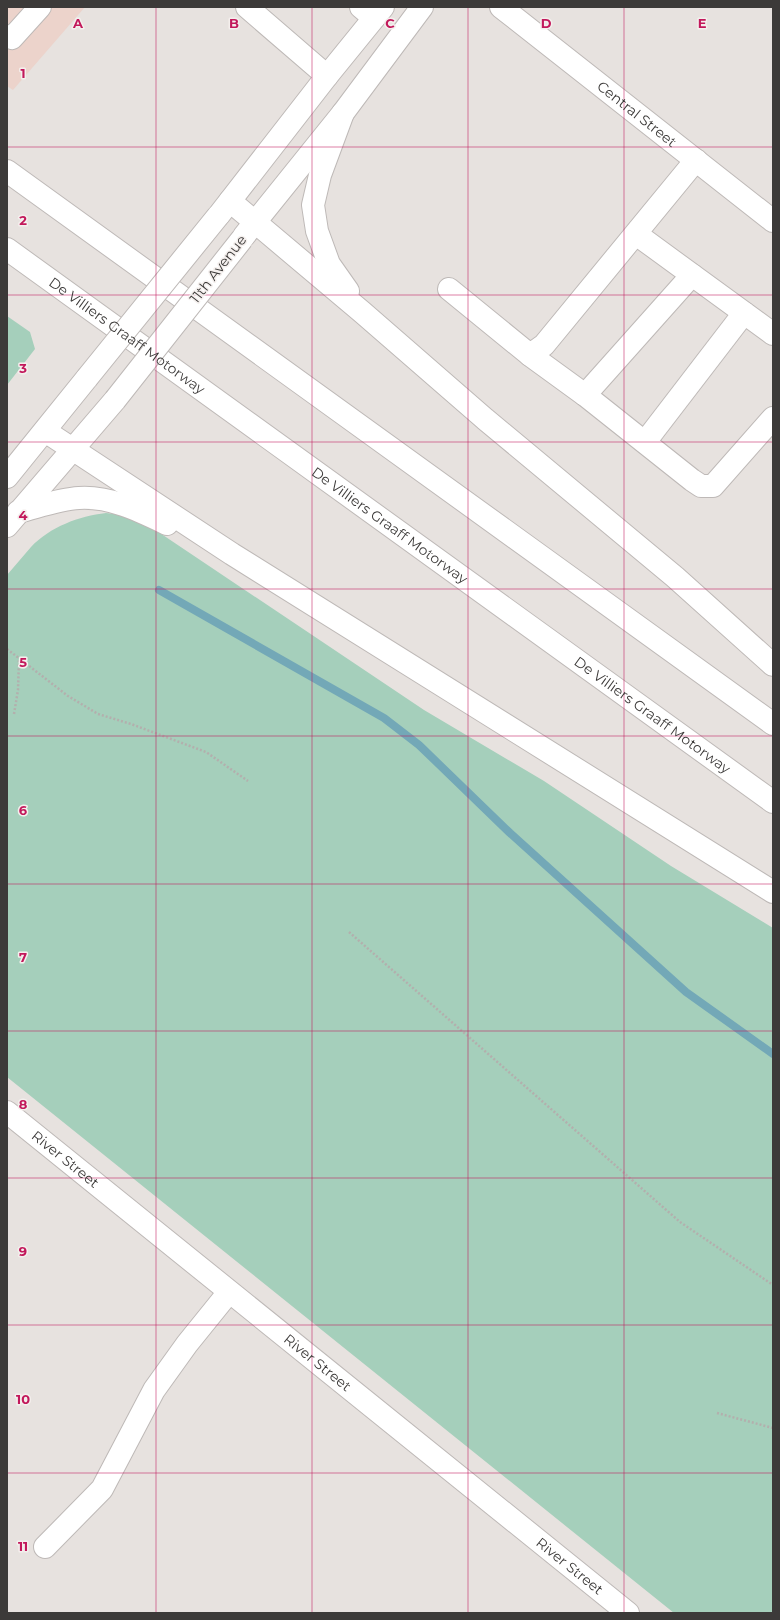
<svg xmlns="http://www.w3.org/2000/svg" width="780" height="1620" font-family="Montserrat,sans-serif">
	<rect width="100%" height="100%" fill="#e7e2df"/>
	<path fill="#ecd3cb" d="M7,7H85L13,90L7,86Z"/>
	<path fill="#a5cfbb" d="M7,316L30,332L35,349L7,385Z
		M106,513L122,515L142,521L424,710L544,781L671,866L773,928V1613H674L7,1077V575C15,566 23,556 31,547C50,527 79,516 106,513Z"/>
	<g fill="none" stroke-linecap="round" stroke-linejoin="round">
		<path stroke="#73a8b7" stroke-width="8" d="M159,590L384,718L419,745L510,833L686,992L773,1054"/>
		<defs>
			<g id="minor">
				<path d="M247,7L327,76"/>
				<path d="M361,7L374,18"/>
				<path d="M7,36L12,38L40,7"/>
				<path d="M636,234L773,334"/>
				<path d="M449,289L530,355L544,345L696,160"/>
				<path d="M530,355L585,395L692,480L701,486H713L773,418"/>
				<path d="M585,395L692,275"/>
				<path d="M645,442L744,313"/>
				<path id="s1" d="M7,1112L628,1613"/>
				<path d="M45,1547L102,1489L154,1390L187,1344L229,1292"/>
			</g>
			<g id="major">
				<path id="s2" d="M501,7L773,221"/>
				<path d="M219,215L327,76L383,7"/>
				<path d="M244,236L343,113L422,7"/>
				<path d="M7,477L87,378"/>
				<path d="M7,526L115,400"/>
			</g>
			<g id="highway">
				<path d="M343,113L320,175L313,205L317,231L329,264L348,291"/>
				<path d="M7,171L773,724"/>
				<path d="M230,201L362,312L485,419L675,577L773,665"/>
				<path id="s3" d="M7,249L773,802"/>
				<path d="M45,431L232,554L773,892"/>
				<path d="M18,512C38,507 59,499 79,498C110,496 140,511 167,524"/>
			</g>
		</defs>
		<use href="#minor" stroke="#beb9b7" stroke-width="24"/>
		<use href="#major" stroke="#beb9b7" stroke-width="24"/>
		<use href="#highway" stroke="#beb9b7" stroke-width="24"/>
		<path stroke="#b3afad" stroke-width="2.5" stroke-dasharray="2 2" stroke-linecap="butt" d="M7,649L68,696L98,714L131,724L206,752L248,781
			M14,714L18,690L19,659
			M349,932L680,1222L773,1285
			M717,1413L773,1428"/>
		<use href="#minor" stroke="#fff" stroke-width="22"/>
		<use href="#major" stroke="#fff" stroke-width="22"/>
		<use href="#highway" stroke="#fff" stroke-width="22"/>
		<defs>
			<path id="major-bridge" d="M87,378L218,216
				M115,400L242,239"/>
		</defs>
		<use href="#major-bridge" stroke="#beb9b7" stroke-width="24" stroke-linecap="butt"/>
		<use href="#major-bridge" stroke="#fff" stroke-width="22"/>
	</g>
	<path fill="none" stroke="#c2185b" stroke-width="1" stroke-opacity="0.55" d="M156,7V1613M312,7V1613M468,7V1613M624,7V1613M7,147H773M7,295H773M7,442H773M7,589H773M7,736H773M7,884H773M7,1031H773M7,1178H773M7,1325H773M7,1473H773"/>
	<g text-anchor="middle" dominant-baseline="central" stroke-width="3" stroke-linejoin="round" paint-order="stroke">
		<g font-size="14" fill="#3c3a39" stroke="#f4efed">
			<text stroke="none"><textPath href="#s2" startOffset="173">Central Street</textPath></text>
			<text transform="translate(218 269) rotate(-52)">11th Avenue</text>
			<text stroke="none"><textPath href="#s3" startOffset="148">De Villiers Graaff Motorway</textPath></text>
			<text stroke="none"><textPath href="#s3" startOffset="472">De Villiers Graaff Motorway</textPath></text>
			<text stroke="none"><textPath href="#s3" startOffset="796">De Villiers Graaff Motorway</textPath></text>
			<text stroke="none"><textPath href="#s1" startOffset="75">River Street</textPath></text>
			<text stroke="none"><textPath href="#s1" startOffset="399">River Street</textPath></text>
			<text stroke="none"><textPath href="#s1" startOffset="723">River Street</textPath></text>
		</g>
	</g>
	<g font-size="13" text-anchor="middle" font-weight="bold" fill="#c2185b" stroke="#f4efed" stroke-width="3" stroke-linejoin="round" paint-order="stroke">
		<text x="78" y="28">A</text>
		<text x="234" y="28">B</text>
		<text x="390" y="28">C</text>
		<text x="546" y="28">D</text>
		<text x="702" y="28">E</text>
		<text x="23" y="78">1</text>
		<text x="23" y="225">2</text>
		<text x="23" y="373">3</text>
		<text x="23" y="520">4</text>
		<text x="23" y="667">5</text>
		<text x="23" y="815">6</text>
		<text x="23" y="962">7</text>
		<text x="23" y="1109">8</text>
		<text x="23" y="1256">9</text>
		<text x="23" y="1404">10</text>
		<text x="23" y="1551">11</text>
	</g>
	<rect width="780" height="1620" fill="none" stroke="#3c3a39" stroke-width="16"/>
</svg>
